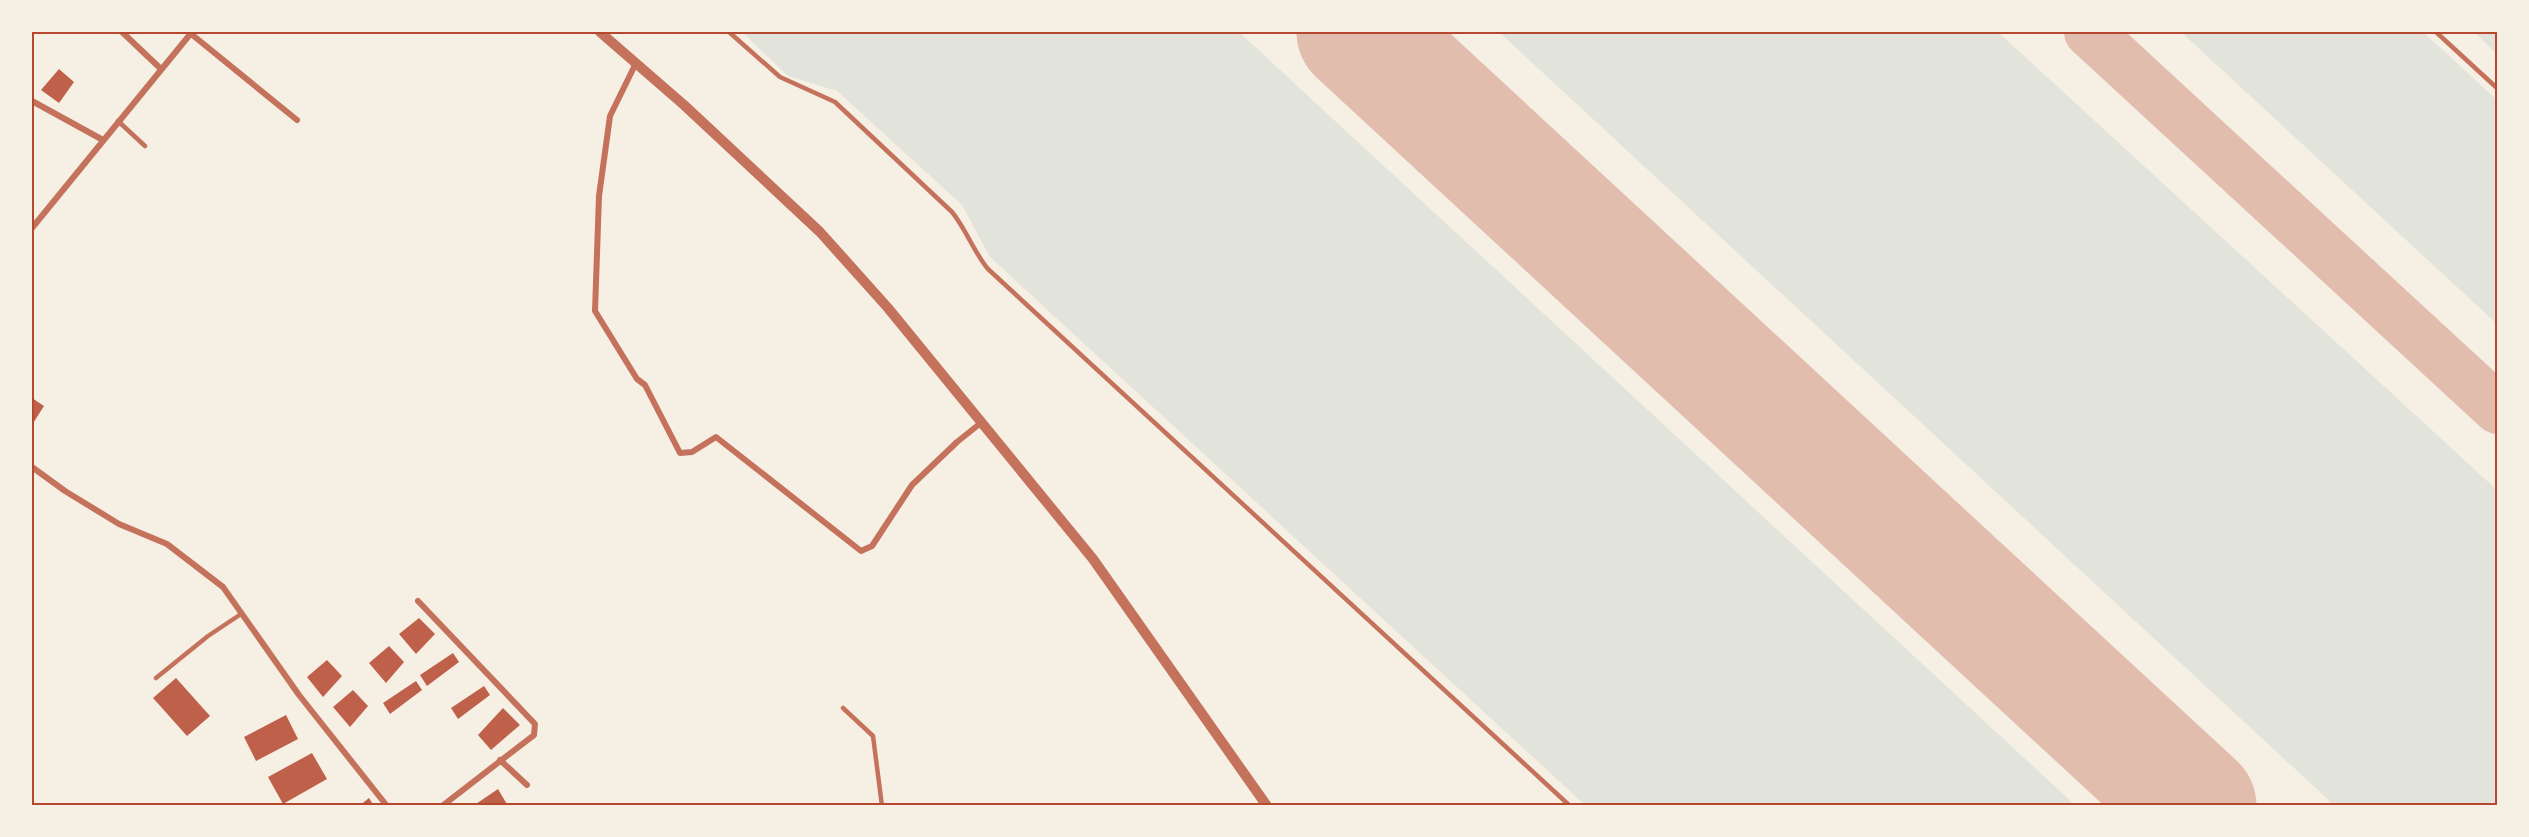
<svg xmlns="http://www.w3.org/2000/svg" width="2529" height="837" font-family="Mulish,sans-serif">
	<rect width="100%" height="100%" fill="#f6efe4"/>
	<path fill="#e2e4dc" d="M742,32H1239L2075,805H1585L990,257L962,205L837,91L788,76Z
		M1499,32H1998L2497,490V805H2334Z
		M2181,32H2423L2497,100V324Z
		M2474,32H2497V54Z"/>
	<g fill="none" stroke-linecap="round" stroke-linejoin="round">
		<path stroke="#e2bdae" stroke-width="50" d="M2089,32L2498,409"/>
		<path stroke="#e2bdae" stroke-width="123" d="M1358,32L2195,806"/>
	</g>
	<path fill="#bf614a" d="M59,69L74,82L59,103L41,90Z
		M32,398L44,406L32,425Z
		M419,618L435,634L416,654L399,634Z
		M389,646L404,662L386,683L369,663Z
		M453,653L459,662L427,686L420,675Z
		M327,660L342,676L323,697L307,677Z
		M176,678L210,716L187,736L153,698Z
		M416,681L422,690L390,714L383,703Z
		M484,686L490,695L458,719L451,708Z
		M353,690L368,706L350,727L333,707Z
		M503,708L520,725L491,750L478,735Z
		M286,715L298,739L256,761L244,737Z
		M312,753L327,779L283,804L268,777Z
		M498,789L508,806H473Z
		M369,798L374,806H359Z"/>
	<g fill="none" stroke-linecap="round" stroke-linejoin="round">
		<path stroke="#c5725c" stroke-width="4.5" d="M729,32L780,77L835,102L952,212C966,229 973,251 988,269L1570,806
			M2436,32L2498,89
			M118,121L145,146
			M156,678L208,636L241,614
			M843,708L873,736L882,806"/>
		<path stroke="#c5725c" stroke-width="6" d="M122,32L161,69
			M190,33L297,120
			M636,63L610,116L599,196L595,311L637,379L645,385L680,453L692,452L716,437L861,551L872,546L912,485L957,442L982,422
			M32,101L103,140
			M32,228L192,32
			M32,467L65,491L119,524L167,544L223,587L299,695L387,806
			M418,601L535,724L534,735L442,806
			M500,760L527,785"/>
		<path stroke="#c5725c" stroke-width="10" d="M600,32L684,105L820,232L888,308L1093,559L1267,806"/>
	</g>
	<rect width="2529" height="837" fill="none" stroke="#f6efe4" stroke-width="66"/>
	<rect x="33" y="33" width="2463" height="771" fill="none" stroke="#b5482f" stroke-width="2"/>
</svg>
